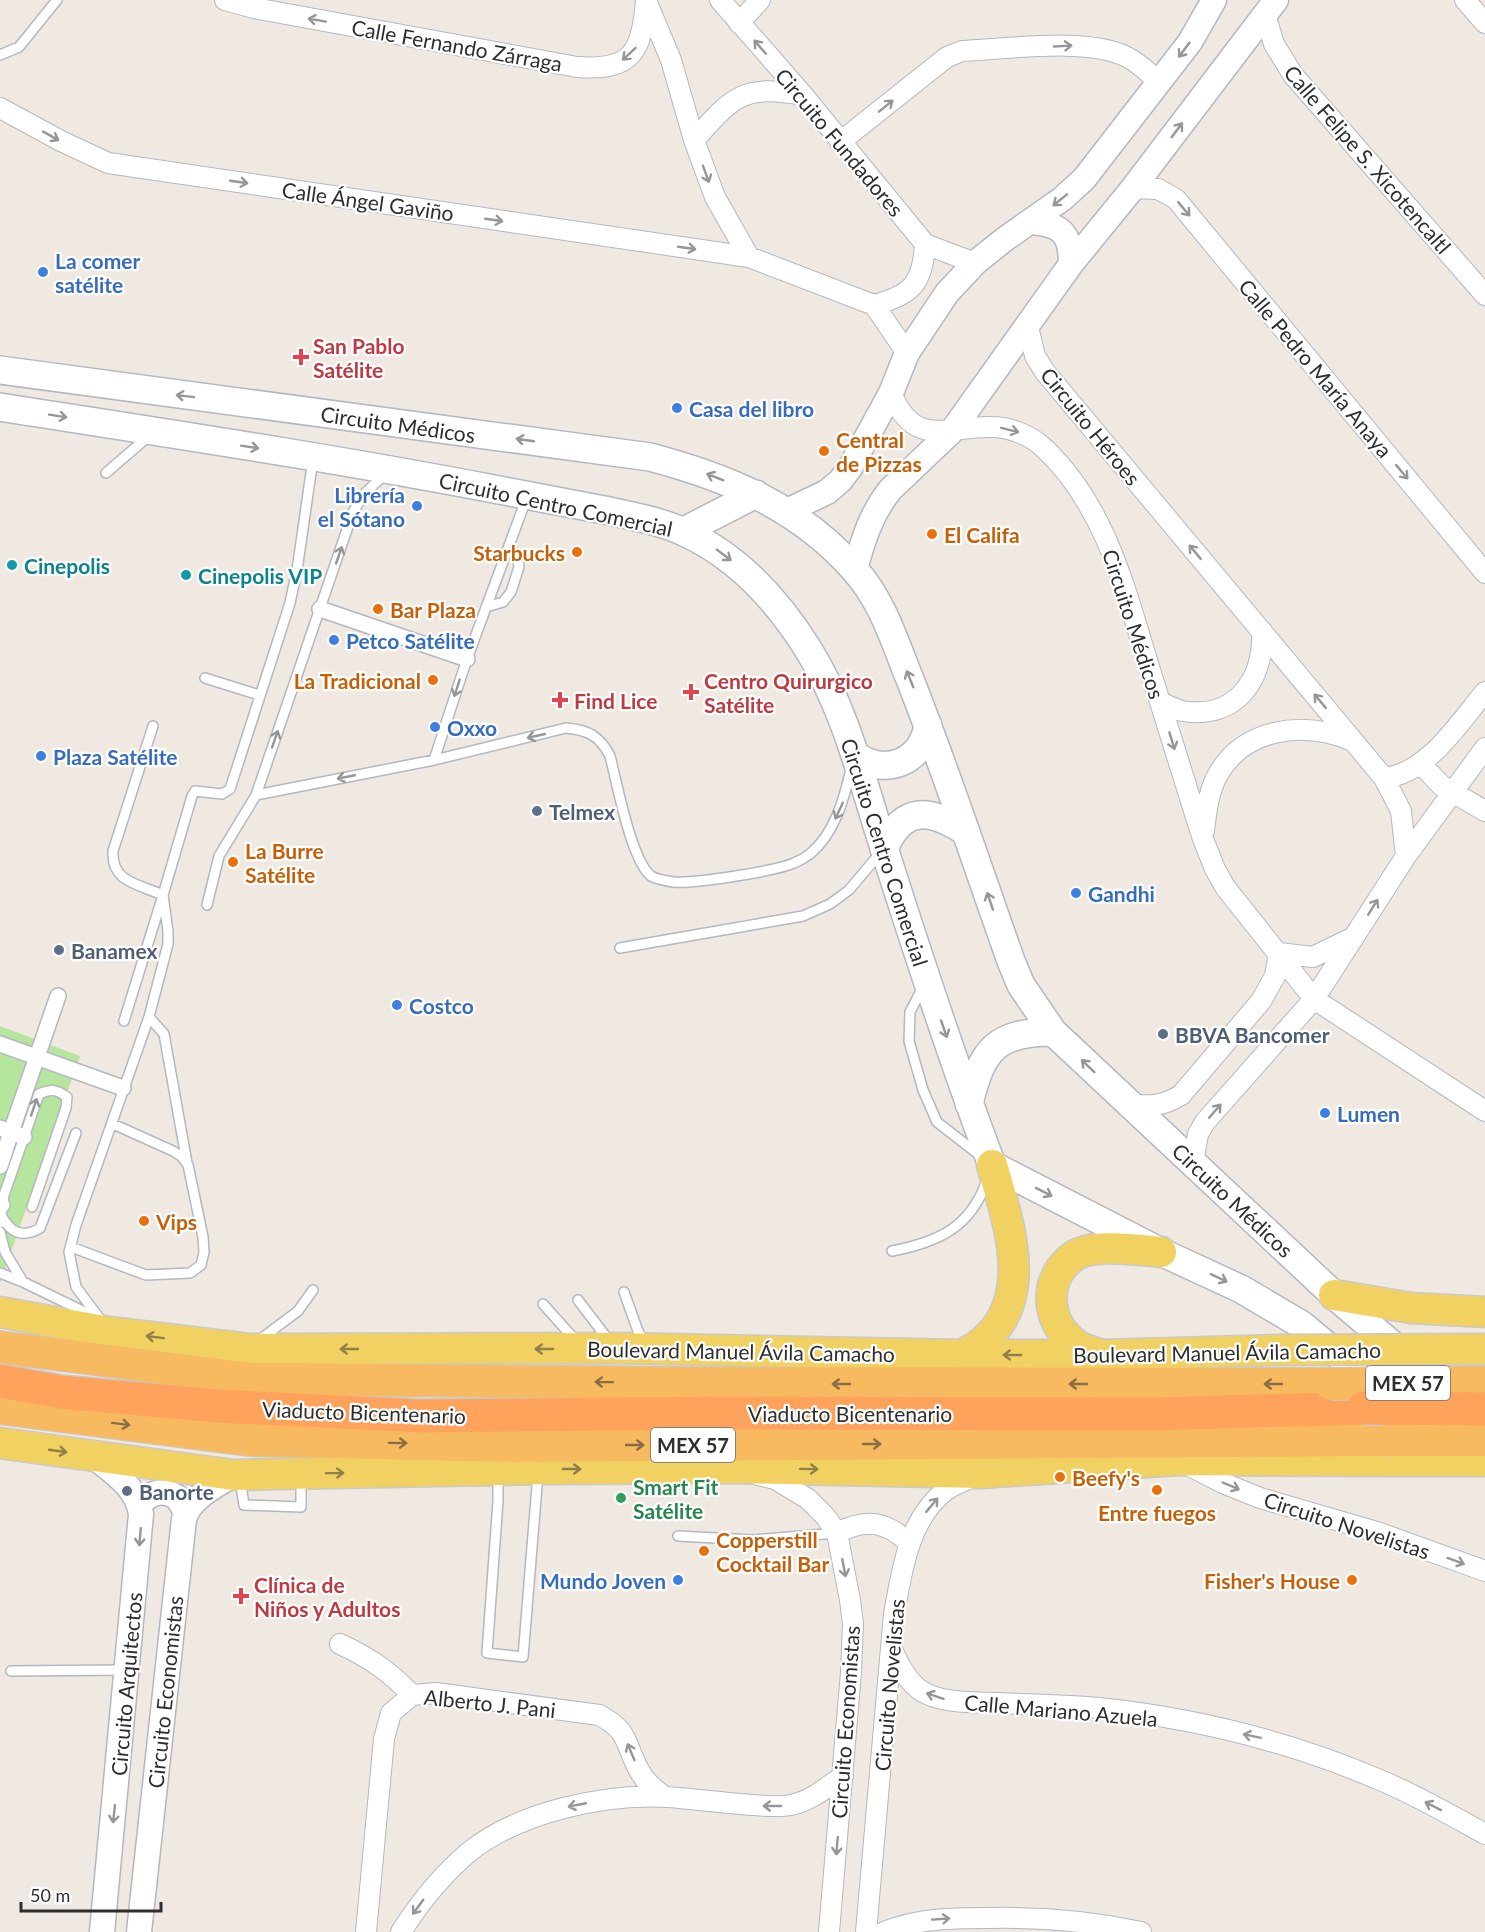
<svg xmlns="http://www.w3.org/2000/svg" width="1485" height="1932" font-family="Lato,sans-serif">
	<rect width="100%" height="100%" fill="#efe9e1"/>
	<path fill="#b6e59e" d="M0,1026L80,1056L0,1283Z"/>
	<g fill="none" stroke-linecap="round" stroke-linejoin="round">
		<defs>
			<path id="service" d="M0,55L19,47L57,0
				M106,473L150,435
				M486,607L503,602L511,592L519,567L517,556L509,545
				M205,678L259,695
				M434,760L467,659L527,497
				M256,795L434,760L566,728C588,730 600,736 610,756C617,783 631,860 651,876C656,879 667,881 673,882C693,884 776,871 794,863C799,861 806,857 810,854C835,833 844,799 851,769
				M207,905L219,856L256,795L353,512L364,494L385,474
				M620,948L803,916L830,904L849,890L881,852
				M923,987L910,1012L909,1041L923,1090L937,1122L982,1157
				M149,1017L164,1034L187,1163
				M124,1021L163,895C138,884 111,882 113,851L153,726
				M1,1215C10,1232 22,1239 40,1228L76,1133
				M0,1223L4,1195L39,1094C51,1089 56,1089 67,1097L66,1108L32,1207
				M0,1232L5,1252L23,1282
				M71,1247L146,1275L190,1273L201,1265L204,1252L203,1237L188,1165L181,1156L173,1151L113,1124
				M892,1251C939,1242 971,1227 987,1180
				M0,1273L23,1282L95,1317
				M624,1292L638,1331L645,1344
				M578,1300L610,1342
				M543,1304L577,1342
				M103,1323L76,1287L69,1252L76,1225L149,1017L168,944V931L163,895L192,796L195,791L222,794L230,789L290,603L297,570L313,459
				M258,1341L298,1311L313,1290
				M498,1475V1501L487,1653L523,1657L538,1474
				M240,1479L244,1505L301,1507V1476
				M678,1536L753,1540L837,1533
				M11,1671L126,1670"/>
			<path id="pedestrian" d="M320,609L467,659
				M0,1044L123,1088
				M0,1128L11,1132L0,1166
				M24,1137L11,1132L58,996
				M0,1204L2,1205"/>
			<path id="minor" d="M225,0L254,8L577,67C632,71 642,52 646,1
				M720,0L803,95L925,244L975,263
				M1465,0L1485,23
				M648,5L671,60L694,140L715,197L749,257
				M1265,14L1274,44L1293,75L1485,295
				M739,23L760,0
				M0,108L61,141L108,163L749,257L874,305L907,353
				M694,140C733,97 742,84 803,95
				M840,142L947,57L962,51C1006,49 1089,37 1127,57C1139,63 1149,73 1159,82
				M1133,188L1158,189L1176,199L1485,573
				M874,305C912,295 923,283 925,244
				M1028,327L1035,356L1045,372L1384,778L1401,811L1406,856
				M891,393C915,449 946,426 991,427C1010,427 1030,435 1044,448C1106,506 1126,592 1150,670C1168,727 1185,783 1203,839L1215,869L1225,887L1314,999L1485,1111
				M1160,702C1167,705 1175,709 1182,711C1235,720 1264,681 1262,631
				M1422,765L1442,786L1485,811
				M1384,778C1427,774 1459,723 1485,692
				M1204,831C1206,814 1208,796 1215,780C1241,727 1303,720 1353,741
				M1279,953L1313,957L1352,938
				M1131,1105C1152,1106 1163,1106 1181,1095L1261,1001L1275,976L1279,953
				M1193,1163L1198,1134L1205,1122L1314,999L1406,856L1485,748
				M1184,1463L1223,1483L1260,1498L1377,1532L1485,1571
				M758,1475L775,1479L808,1499L825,1516L837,1533L850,1600L853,1624L851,1672L829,1932
				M837,1533C866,1518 886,1521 909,1543
				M340,1644C370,1658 389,1671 412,1695
				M892,1649C909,1689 924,1700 967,1702C1011,1704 1055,1704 1099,1708C1195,1718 1291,1742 1380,1780C1416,1795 1451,1815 1485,1834
				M366,1932L384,1739L391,1713L412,1695L436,1693L599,1715C630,1731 624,1743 639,1770C645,1782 654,1789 665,1797
				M401,1932C420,1902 442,1875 469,1852C519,1812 605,1793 668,1797C693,1799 717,1802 741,1804C758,1805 775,1808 791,1805C811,1801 827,1787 843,1776
				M866,1932L894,1614C902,1571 908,1520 945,1491C954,1484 965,1481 975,1476
				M884,1932C919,1918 953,1918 989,1918C1041,1917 1091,1921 1141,1932"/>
			<path id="tertiary" d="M1030,222C1062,224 1071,234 1071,264
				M787,511L827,492L840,481L850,468L891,393L907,353L947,293L975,263L1005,239L1062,199L1084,179L1190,42L1214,0
				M855,569C863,540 871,514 890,490L952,431L1071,264L1133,188L1276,0
				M93,1456C114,1473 137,1487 141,1514L102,1932
				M140,1504C151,1492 162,1489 177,1497L186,1512
				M139,1932L184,1519C190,1498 215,1486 233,1475"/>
			<path id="secondary" d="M0,370L650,457C729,478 799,507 854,569C883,601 895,643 911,682C947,774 978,868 1011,961L1021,985L1053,1032L1334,1295L1445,1390
				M0,407C166,433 333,458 499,490C534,497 569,503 604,510C631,516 661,521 686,533C738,557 778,601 808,649C845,708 863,783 884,848C918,955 953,1061 992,1165L1161,1252L1241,1289L1302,1325L1380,1390
				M684,531L756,494
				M855,755C886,777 922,762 928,725
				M884,849C903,804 931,809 966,832
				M969,1104C982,1050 995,1032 1053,1032"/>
			<path id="primary" d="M1334,1295L1411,1308L1485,1312
				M0,1312L109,1332L249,1349L615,1348L962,1355H1102L1281,1350
				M1099,1354C1091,1351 1080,1349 1074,1343C1045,1320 1043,1278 1074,1256C1094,1243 1138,1250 1161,1252
				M962,1355C1041,1315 1011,1231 992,1165
				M0,1443L233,1475L548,1469L733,1468L981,1473L1179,1460L1405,1461"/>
			<path id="trunk" d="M0,1347L251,1379L695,1383L1331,1384
				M0,1408L248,1440L514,1446L1389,1440"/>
			<path id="motorway" d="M0,1381L61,1392L218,1406L421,1416L712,1413L1154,1414L1363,1408"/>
		</defs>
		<use href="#service" stroke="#b4b7c1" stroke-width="12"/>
		<use href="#pedestrian" stroke="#b4b7c1" stroke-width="18"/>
		<use href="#minor" stroke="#b4b7c1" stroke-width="22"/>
		<use href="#tertiary" stroke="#b4b7c1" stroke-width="27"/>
		<use href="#secondary" stroke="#b4b7c1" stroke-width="30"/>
		<use href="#primary" stroke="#c9c9c9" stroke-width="33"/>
		<use href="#trunk" stroke="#c9c9c9" stroke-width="34"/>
		<use href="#motorway" stroke="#c9c9c9" stroke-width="36"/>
		<use href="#service" stroke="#fff" stroke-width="9"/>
		<use href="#pedestrian" stroke="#fff" stroke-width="15"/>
		<use href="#minor" stroke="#fff" stroke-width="20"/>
		<use href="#tertiary" stroke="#fff" stroke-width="24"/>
		<use href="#secondary" stroke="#fff" stroke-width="27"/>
		<use href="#primary" stroke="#f2d163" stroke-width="30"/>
		<use href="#trunk" stroke="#f8ba60" stroke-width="32"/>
		<use href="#motorway" stroke="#ffa35c" stroke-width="33"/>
		<defs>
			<path id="primary-bridge" d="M1281,1350L1485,1349
				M1405,1461H1485"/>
			<path id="trunk-bridge" d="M1331,1384L1485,1382
				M1389,1440H1485"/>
			<path id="motorway-bridge" d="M1363,1408L1485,1409"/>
		</defs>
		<use href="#primary-bridge" stroke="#c9c9c9" stroke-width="33" stroke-linecap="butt"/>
		<use href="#trunk-bridge" stroke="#c9c9c9" stroke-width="34" stroke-linecap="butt"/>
		<use href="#motorway-bridge" stroke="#c9c9c9" stroke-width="36" stroke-linecap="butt"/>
		<use href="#primary-bridge" stroke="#f2d163" stroke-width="30"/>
		<use href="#trunk-bridge" stroke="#f8ba60" stroke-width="32"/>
		<use href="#motorway-bridge" stroke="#ffa35c" stroke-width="33"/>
	</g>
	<defs><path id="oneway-shaft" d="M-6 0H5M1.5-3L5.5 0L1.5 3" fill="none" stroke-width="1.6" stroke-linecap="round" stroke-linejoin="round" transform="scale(1.5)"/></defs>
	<g stroke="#969696">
		<use href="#oneway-shaft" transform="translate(317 20) rotate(-170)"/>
		<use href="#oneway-shaft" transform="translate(1063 46) rotate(-3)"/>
		<use href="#oneway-shaft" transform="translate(760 47) rotate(-131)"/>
		<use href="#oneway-shaft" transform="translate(1184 50) rotate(127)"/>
		<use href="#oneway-shaft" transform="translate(629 54) rotate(137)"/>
		<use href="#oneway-shaft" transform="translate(886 106) rotate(-39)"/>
		<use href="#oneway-shaft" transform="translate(1177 130) rotate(-53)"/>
		<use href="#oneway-shaft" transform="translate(51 136) rotate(29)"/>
		<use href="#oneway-shaft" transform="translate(706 174) rotate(70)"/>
		<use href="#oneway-shaft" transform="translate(239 182) rotate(8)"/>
		<use href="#oneway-shaft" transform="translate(1060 200) rotate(141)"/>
		<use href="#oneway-shaft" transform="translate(1184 209) rotate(50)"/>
		<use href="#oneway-shaft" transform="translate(494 220) rotate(8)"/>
		<use href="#oneway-shaft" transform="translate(687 248) rotate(8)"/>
		<use href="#oneway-shaft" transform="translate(185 396) rotate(-173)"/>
		<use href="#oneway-shaft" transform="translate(58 416) rotate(9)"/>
		<use href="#oneway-shaft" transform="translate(1010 430) rotate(14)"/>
		<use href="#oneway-shaft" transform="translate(525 440) rotate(-172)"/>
		<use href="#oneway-shaft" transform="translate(250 447) rotate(9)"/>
		<use href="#oneway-shaft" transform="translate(1402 472) rotate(50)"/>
		<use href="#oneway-shaft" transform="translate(715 477) rotate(-158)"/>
		<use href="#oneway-shaft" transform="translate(1195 552) rotate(-130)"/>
		<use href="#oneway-shaft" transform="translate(339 555) rotate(-71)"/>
		<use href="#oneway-shaft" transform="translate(724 555) rotate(37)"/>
		<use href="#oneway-shaft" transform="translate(910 679) rotate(-112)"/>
		<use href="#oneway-shaft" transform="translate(457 688) rotate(108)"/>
		<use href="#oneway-shaft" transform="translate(1320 701) rotate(-130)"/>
		<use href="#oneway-shaft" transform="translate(536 736) rotate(167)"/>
		<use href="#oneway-shaft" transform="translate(275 739) rotate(-71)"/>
		<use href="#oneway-shaft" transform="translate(1172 741) rotate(73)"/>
		<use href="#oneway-shaft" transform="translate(346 777) rotate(169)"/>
		<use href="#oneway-shaft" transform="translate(839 811) rotate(115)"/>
		<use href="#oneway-shaft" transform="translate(990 901) rotate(-109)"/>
		<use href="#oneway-shaft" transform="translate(1373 907) rotate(-58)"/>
		<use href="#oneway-shaft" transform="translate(944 1029) rotate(71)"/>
		<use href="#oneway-shaft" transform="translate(1088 1066) rotate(-136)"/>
		<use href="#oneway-shaft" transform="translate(34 1107) rotate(-71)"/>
		<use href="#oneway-shaft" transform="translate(1215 1111) rotate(-49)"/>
		<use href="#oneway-shaft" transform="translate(1044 1192) rotate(27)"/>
		<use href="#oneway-shaft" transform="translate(1219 1278) rotate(25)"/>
		<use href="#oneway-shaft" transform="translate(1231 1486) rotate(23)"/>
		<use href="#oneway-shaft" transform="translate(932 1505) rotate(-50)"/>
		<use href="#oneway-shaft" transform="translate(140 1537) rotate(95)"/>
		<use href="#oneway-shaft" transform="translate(1456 1561) rotate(20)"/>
		<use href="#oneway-shaft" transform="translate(844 1568) rotate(79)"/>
		<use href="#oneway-shaft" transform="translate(935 1696) rotate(-161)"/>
		<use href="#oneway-shaft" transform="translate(1252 1736) rotate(-168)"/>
		<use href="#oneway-shaft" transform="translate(631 1752) rotate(-113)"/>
		<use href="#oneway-shaft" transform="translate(577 1805) rotate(169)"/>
		<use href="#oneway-shaft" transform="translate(772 1806) rotate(-180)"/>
		<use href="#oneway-shaft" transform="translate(1433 1806) rotate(-153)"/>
		<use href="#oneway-shaft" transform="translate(114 1814) rotate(96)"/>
		<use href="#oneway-shaft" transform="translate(837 1846) rotate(95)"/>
		<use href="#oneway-shaft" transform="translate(418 1907) rotate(126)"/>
		<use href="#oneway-shaft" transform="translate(941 1919) rotate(-4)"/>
	</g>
	<g stroke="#908048">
		<use href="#oneway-shaft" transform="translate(155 1337) rotate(-173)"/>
		<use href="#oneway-shaft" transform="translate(349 1349) rotate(-180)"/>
		<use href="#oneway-shaft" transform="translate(544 1349) rotate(180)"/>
		<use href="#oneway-shaft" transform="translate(1012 1355) rotate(180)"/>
		<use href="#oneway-shaft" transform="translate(58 1451) rotate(8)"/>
		<use href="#oneway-shaft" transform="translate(572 1469)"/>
		<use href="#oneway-shaft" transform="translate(809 1469) rotate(1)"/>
		<use href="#oneway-shaft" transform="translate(335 1473) rotate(-1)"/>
	</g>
	<g stroke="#896d44">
		<use href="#oneway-shaft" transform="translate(604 1382) rotate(-179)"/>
		<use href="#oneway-shaft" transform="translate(841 1384) rotate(-180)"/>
		<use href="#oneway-shaft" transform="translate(1078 1384) rotate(-180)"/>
		<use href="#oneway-shaft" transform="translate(1273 1384) rotate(-180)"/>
		<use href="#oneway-shaft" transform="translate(121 1424) rotate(7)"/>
		<use href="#oneway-shaft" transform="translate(398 1443) rotate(1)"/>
		<use href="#oneway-shaft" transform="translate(872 1444)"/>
		<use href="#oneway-shaft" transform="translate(635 1445)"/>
	</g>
	<g fill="#3f7fe0" stroke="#fff" stroke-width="2">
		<circle cx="43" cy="272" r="6"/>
		<circle cx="677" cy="408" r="6"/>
		<circle cx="417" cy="506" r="6"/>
		<circle cx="334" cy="640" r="6"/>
		<circle cx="435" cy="727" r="6"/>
		<circle cx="41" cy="756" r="6"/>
		<circle cx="1076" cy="893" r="6"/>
		<circle cx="397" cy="1005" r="6"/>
		<circle cx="1325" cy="1113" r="6"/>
		<circle cx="678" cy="1580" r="6"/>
	</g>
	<g fill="#e0444e" stroke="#fff" stroke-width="2">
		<path d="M298 348h6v6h6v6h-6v6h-6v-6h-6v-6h6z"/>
		<path d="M688 683h6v6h6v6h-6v6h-6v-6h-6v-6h6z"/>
		<path d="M557 691h6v6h6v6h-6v6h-6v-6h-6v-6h6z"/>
		<path d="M238 1587h6v6h6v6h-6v6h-6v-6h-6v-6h6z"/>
	</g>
	<g fill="#e8710a" stroke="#fff" stroke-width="2">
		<circle cx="824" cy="451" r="6"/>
		<circle cx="932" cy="534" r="6"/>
		<circle cx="577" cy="552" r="6"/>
		<circle cx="378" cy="609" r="6"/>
		<circle cx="433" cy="680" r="6"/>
		<circle cx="233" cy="862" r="6"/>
		<circle cx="144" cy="1221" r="6"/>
		<circle cx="1060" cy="1477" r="6"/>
		<circle cx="1157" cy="1490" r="6"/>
		<circle cx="704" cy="1551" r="6"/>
		<circle cx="1352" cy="1580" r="6"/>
	</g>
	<g fill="#0f9aa8" stroke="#fff" stroke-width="2">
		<circle cx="12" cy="565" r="6"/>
		<circle cx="186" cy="575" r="6"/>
	</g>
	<g fill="#5c6f8a" stroke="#fff" stroke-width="2">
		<circle cx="537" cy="811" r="6"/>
		<circle cx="59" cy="950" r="6"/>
		<circle cx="1163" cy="1034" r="6"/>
		<circle cx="127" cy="1491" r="6"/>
	</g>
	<circle fill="#2e9e5b" stroke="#fff" stroke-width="2" cx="621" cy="1498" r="6"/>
	<g text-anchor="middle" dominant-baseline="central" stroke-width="4.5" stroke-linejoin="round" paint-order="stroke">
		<g fill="#fff" stroke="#6d6d6d" stroke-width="1.5">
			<rect x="1366" y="1366" width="84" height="34" rx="4.5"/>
			<rect x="651" y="1428" width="84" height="34" rx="4.5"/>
		</g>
		<g font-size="20" font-weight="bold" fill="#2e2e2e">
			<text x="1408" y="1383">MEX 57</text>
			<text x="693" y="1445">MEX 57</text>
		</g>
		<g font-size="21" fill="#2e2e2e" stroke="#fff">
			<text transform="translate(457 45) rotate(10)">Calle Fernando Zárraga</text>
			<text transform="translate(840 142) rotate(50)">Circuito Fundadores</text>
			<text transform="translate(1368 159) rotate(49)">Calle Felipe S. Xicotencaltl</text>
			<text transform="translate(368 201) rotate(8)">Calle Ángel Gaviño</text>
			<text transform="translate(1316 368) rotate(50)">Calle Pedro María Anaya</text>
			<text transform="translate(398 424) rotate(8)">Circuito Médicos</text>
			<text transform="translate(1091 426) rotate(51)">Circuito Héroes</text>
			<text transform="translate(556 504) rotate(12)">Circuito Centro Comercial</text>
			<text transform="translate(1134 624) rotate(72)">Circuito Médicos</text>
			<text transform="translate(885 852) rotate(72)">Circuito Centro Comercial</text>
			<text transform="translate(1233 1200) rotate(43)">Circuito Médicos</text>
			<text transform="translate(741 1351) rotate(1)">Boulevard Manuel Ávila Camacho</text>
			<text transform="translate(1227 1352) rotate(-1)">Boulevard Manuel Ávila Camacho</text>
			<text transform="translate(364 1412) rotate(2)">Viaducto Bicentenario</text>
			<text x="850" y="1413">Viaducto Bicentenario</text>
			<text transform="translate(1347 1525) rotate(18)">Circuito Novelistas</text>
			<text transform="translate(126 1684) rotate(-85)">Circuito Arquitectos</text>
			<text transform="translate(889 1685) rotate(-85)">Circuito Novelistas</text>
			<text transform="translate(165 1692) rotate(-84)">Circuito Economistas</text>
			<text transform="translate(490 1703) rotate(6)">Alberto J. Pani</text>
			<text transform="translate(1061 1710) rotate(5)">Calle Mariano Azuela</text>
			<text transform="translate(845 1722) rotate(-86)">Circuito Economistas</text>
		</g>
		<g font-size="21" font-weight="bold" fill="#366cbe" stroke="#fff" text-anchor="start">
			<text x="55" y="260">La comer<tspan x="55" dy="24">satélite</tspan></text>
			<text x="689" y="408">Casa del libro</text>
			<text x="405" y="494" text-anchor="end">Librería<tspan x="405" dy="24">el Sótano</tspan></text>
			<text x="346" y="640">Petco Satélite</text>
			<text x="447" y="727">Oxxo</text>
			<text x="53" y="756">Plaza Satélite</text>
			<text x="1088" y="893">Gandhi</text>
			<text x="409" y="1005">Costco</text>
			<text x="1337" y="1113">Lumen</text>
			<text x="666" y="1580" text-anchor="end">Mundo Joven</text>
		</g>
		<g font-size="21" font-weight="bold" fill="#be3a42" stroke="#fff" text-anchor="start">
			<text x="313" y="345">San Pablo<tspan x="313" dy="24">Satélite</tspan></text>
			<text x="704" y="680">Centro Quirurgico<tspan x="704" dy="24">Satélite</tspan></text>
			<text x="574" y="700">Find Lice</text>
			<text x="254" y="1584">Clínica de<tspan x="254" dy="24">Niños y Adultos</tspan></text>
		</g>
		<g font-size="21" font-weight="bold" fill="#c56008" stroke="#fff" text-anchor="start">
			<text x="836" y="439">Central<tspan x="836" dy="24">de Pizzas</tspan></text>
			<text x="944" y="534">El Califa</text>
			<text x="565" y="552" text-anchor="end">Starbucks</text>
			<text x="390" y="609">Bar Plaza</text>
			<text x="421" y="680" text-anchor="end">La Tradicional</text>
			<text x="245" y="850">La Burre<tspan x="245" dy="24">Satélite</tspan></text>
			<text x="156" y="1221">Vips</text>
			<text x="1072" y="1477">Beefy's</text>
			<text x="1157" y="1512" text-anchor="middle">Entre fuegos</text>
			<text x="716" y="1539">Copperstill<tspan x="716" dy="24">Cocktail Bar</tspan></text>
			<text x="1340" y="1580" text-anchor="end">Fisher's House</text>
		</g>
		<g font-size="21" font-weight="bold" fill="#0d838f" stroke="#fff" text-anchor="start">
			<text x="24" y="565">Cinepolis</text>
			<text x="198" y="575">Cinepolis VIP</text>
		</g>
		<g font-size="21" font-weight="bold" fill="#4e5e75" stroke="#fff" text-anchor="start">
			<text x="549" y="811">Telmex</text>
			<text x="71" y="950">Banamex</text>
			<text x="1175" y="1034">BBVA Bancomer</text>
			<text x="139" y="1491">Banorte</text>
		</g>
		<g font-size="21" font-weight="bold" fill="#27864d" stroke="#fff" text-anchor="start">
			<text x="633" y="1486">Smart Fit<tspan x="633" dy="24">Satélite</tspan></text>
		</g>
	</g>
	<path d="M21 1902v9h140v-9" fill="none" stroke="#2e2e2e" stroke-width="3"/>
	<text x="30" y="1902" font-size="18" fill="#2e2e2e" stroke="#ffffff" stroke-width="4.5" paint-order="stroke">50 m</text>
</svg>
